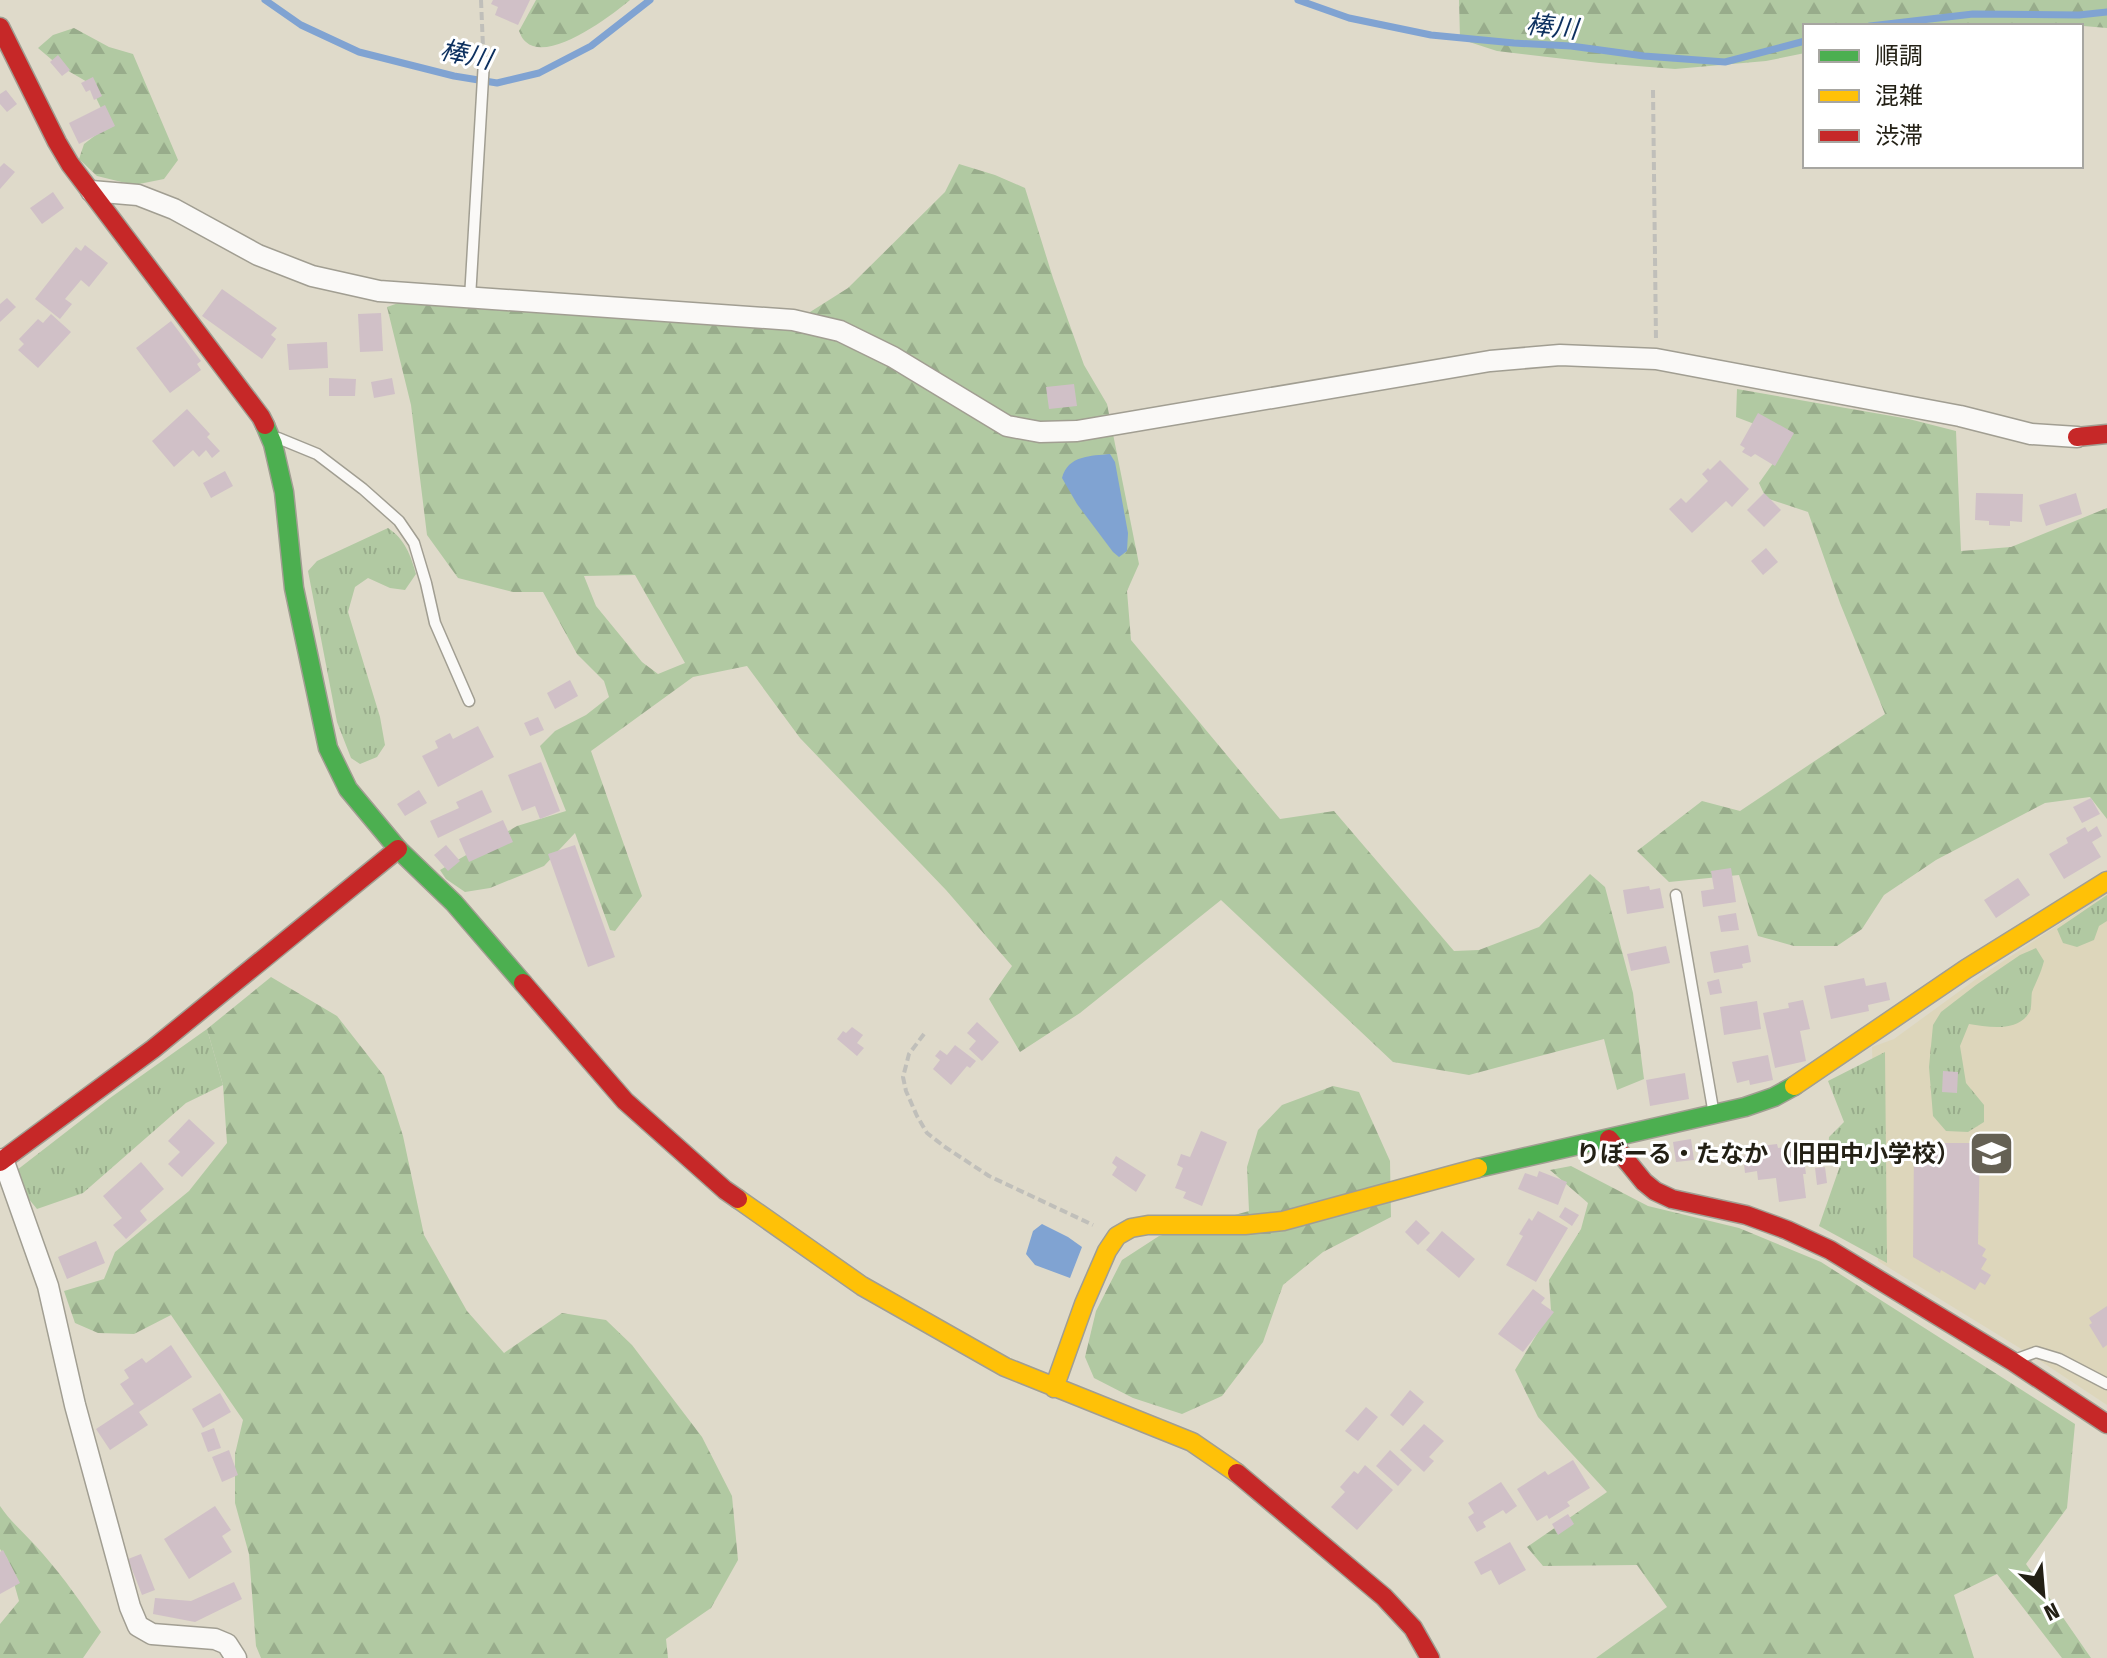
<svg xmlns="http://www.w3.org/2000/svg" width="2107" height="1658" font-family="'Fira Sans Condensed','Noto Sans JP',sans-serif">
	<defs>
		<pattern id="grass-tufts" width="24" height="20" patternUnits="userSpaceOnUse" patternTransform="scale(2)"><rect width="24" height="20" fill="#b1c9a2"/><path d="M3 7l-1-3M5 7V3M7 7l1-3M15 17l-1-3M17 17v-4M19 17l1-3" fill="none" stroke="#98ac8b"/></pattern>
		<pattern id="forest-firs" width="22" height="20" patternUnits="userSpaceOnUse" patternTransform="scale(2)"><rect width="22" height="20" fill="#b1c9a2"/><path d="M5 1l3.5 6h-7zM16 11l3.5 6h-7z" fill="#98ac8b"/></pattern>
	</defs>
	<rect width="100%" height="100%" fill="#dfdaca"/>
	<path fill="#ddd6bb" d="M2107,893V1405L2036,1358L1878,1261L1872,1047L1894,1039L1979,977Z"/>
	<path fill="url(#grass-tufts)" d="M388,528C405,539 411,556 416,574L405,590L390,588L368,578L355,587L348,612L380,717L385,745L377,757L360,764L351,758L337,722L308,571L317,561Z
		M2107,895V921L2099,926L2094,940L2077,947L2063,943L2057,929Z
		M2036,948L2044,961C2041,973 2036,982 2032,992C2031,997 2032,1006 2030,1011C2019,1033 1988,1027 1969,1024L1960,1046L1966,1083L1984,1105V1122L1968,1132L1946,1131L1933,1116L1929,1067L1933,1025L1941,1012L1976,985L2020,955Z
		M207,1029L223,1085L186,1103L83,1193L37,1209L28,1198L17,1170L110,1098Z
		M1885,1052L1887,1263L1819,1226L1840,1166L1828,1153L1829,1137L1844,1122L1828,1081Z"/>
	<path fill="url(#forest-firs)" fill-rule="evenodd" d="M536,0H630C611,16 549,63 526,42C522,39 521,35 519,31Z
		M1459,0H2107V28L2048,23L2002,26H1805V53L1766,61L1675,69L1599,63L1497,51L1460,39Z
		M74,28L109,47L133,54L178,160L164,179L134,185L97,176L79,159L84,144L109,125L89,83L58,65L38,48L53,35Z
		M959,164L995,175L1025,188L1053,278L1084,365L1107,404L1139,564L1127,591L1131,640L1280,819L1334,811L1454,951L1479,950L1539,927L1590,874L1605,887L1633,993L1644,1079L1617,1090L1604,1039L1469,1075L1393,1062L1221,900L1080,1013L1020,1052L989,999L1012,966L946,890L800,738L747,666L693,677L591,751L642,896L615,931L610,930L575,833L544,866L490,888L465,892L446,879L440,870L517,826L566,811L540,746L555,731L586,715L609,697L604,681L577,654L543,592H513L458,578L427,535L411,405L387,307L404,301L788,326L848,288L945,192ZM635,575L685,663L658,674L642,662L596,606L584,576Z
		M1737,389L1909,419L1956,431L1961,551L2011,547L2107,508V819L2090,797L2045,803L1936,860L1884,895L1862,929L1837,946H1794L1758,936L1739,875L1669,882L1637,851L1702,801L1740,811L1885,714L1840,603L1808,512L1766,498L1759,483L1791,438L1736,417Z
		M271,977L337,1016L384,1076L403,1136L424,1235L467,1311L504,1353L562,1313L606,1320L632,1345L702,1437L732,1496L738,1560L711,1608L666,1639L668,1658H261L256,1646L249,1554L235,1503V1454L243,1420L171,1315L134,1334L98,1333L75,1323L64,1291L104,1279L115,1252L189,1191L227,1143L223,1085L207,1029Z
		M1333,1086L1359,1092L1390,1161L1391,1217L1323,1252L1283,1285L1263,1342L1222,1396L1182,1414L1133,1398L1094,1378L1085,1357L1096,1311L1122,1260L1159,1236L1249,1211L1247,1167L1258,1130L1282,1105Z
		M1571,1166L1648,1206L1739,1228L1821,1262L2075,1424L2067,1508L2026,1564L2091,1658H2062L1997,1574L1954,1595L1974,1658H1596L1667,1607L1637,1565L1543,1566L1527,1547L1607,1492L1538,1417L1515,1370L1551,1311L1549,1280L1581,1229L1588,1203L1550,1170Z
		M0,1506C12,1524 29,1537 43,1554C64,1578 83,1605 101,1632L83,1658H0V1624L19,1601L7,1558L0,1549Z"/>
	<path fill="#80a3d2" d="M1110,454L1115,462L1128,533L1127,551L1119,557L1113,552L1077,504L1062,478C1068,455 1091,456 1110,454Z
		M1042,1224L1068,1237L1082,1247L1070,1278L1035,1265L1026,1254L1033,1231Z"/>
	<g fill="none" stroke-linecap="round" stroke-linejoin="round">
		<path stroke="#80a3d2" stroke-width="7" d="M265,0L301,25L359,52L454,76L497,83L539,73L591,46L650,0
			M1298,0L1349,18L1431,35L1514,43L1571,46L1644,56L1725,62L1805,41
			M1870,26L1973,14L2079,15L2107,12"/>
	</g>
	<path fill="#d0c0c7" d="M493,0H530L518,25L495,15L498,7L491,4Z
		M58,55L70,70L62,76L50,62Z
		M93,77L102,96L94,100L90,90L86,92L81,83Z
		M6,90L17,104L7,112L0,104V94Z
		M105,105L115,126L79,144L69,123Z
		M4,163L15,172L0,189V167Z
		M53,192L64,208L42,224L30,208Z
		M85,245L108,263L89,287L81,280L65,299L72,304L60,319L35,299L76,247L81,251Z
		M222,289L277,328L271,335L276,339L262,359L202,316Z
		M7,298L16,307L0,322V304Z
		M381,313L383,351L360,352L358,314Z
		M51,314L71,332L38,368L18,350L24,344L19,339L38,319L43,323Z
		M171,321L201,361L197,364L201,370L170,393L136,348Z
		M327,342L328,368L289,370L287,344Z
		M329,378L356,379L355,396H329Z
		M392,378L395,394L374,398L371,382Z
		M1074,384L1077,406L1049,409L1046,387Z
		M187,409L210,434L207,437L220,451L212,458L206,450L199,457L193,450L174,467L152,441Z
		M1758,413L1794,433L1775,466L1755,454L1751,457L1742,452L1745,448L1740,445Z
		M1720,460L1749,489L1732,507L1726,501L1692,533L1669,509L1681,498L1686,503L1708,481L1702,474L1708,468L1710,470Z
		M225,471L233,486L211,498L203,483Z
		M1764,493L1781,510L1764,527L1747,510Z
		M1976,493L2023,494L2022,522L2010,521V526L1989,525V521L1975,520Z
		M2076,493L2082,514L2046,526L2039,505Z
		M1766,548L1778,562L1763,575L1751,561Z
		M570,680L578,696L555,709L547,693Z
		M538,717L544,730L530,736L524,723Z
		M478,726L494,757L438,787L422,756L438,748L435,741L450,733L453,739Z
		M541,762L560,811L540,819L535,806L522,811L508,775Z
		M419,790L427,803L405,816L397,804Z
		M482,790L492,812L438,838L430,821L459,808L456,802Z
		M2091,798L2100,814L2082,823L2073,807Z
		M503,820L513,842L469,862L459,839Z
		M2097,826L2102,836L2092,842L2101,857L2064,879L2049,854L2068,843L2066,838L2085,827L2088,832Z
		M446,845L460,861L448,871L434,855Z
		M575,845L615,957L588,967L548,854Z
		M1731,868L1736,902L1703,907L1701,891L1714,889L1711,871Z
		M2018,878L2030,895L1996,918L1984,900Z
		M1649,886L1650,890L1660,888L1664,908L1627,914L1623,890Z
		M1736,913L1739,930L1721,932L1718,916Z
		M1748,945L1751,962L1742,964L1743,968L1714,973L1710,952Z
		M1666,946L1670,963L1631,971L1627,954Z
		M1864,978L1866,986L1886,982L1890,1000L1868,1005L1869,1011L1831,1019L1824,986Z
		M1719,979L1722,993L1710,995L1707,982Z
		M1803,1000L1810,1029L1800,1031L1806,1061L1775,1068L1763,1013L1789,1008L1788,1003Z
		M1757,1001L1761,1029L1724,1035L1720,1007Z
		M977,1022L999,1042L982,1061L969,1049L976,1041L967,1033Z
		M852,1027L863,1035L857,1043L864,1048L857,1056L837,1039L843,1031L846,1033Z
		M955,1045L976,1061L970,1068L967,1066L951,1085L933,1069L940,1060L935,1056L940,1050L947,1055Z
		M1768,1055L1773,1080L1750,1085L1749,1080L1737,1083L1732,1062Z
		M1943,1071L1958,1072L1957,1093L1942,1092Z
		M1685,1073L1689,1099L1650,1106L1646,1080Z
		M189,1119L215,1143L182,1177L168,1164L180,1152L168,1141Z
		M1201,1131L1227,1142L1202,1206L1183,1198L1186,1192L1175,1188L1183,1168L1177,1165L1181,1154L1190,1157Z
		M1691,1139L1694,1160L1676,1162L1673,1142Z
		M1914,1143H1980L1978,1244L1986,1249L1982,1256L1987,1259L1981,1269L1991,1275L1985,1285L1980,1282L1975,1290L1941,1270L1940,1273L1913,1257Z
		M1777,1144L1778,1148L1793,1146L1795,1160L1804,1159L1806,1174H1803L1806,1198L1779,1202L1776,1178L1758,1180L1757,1171L1745,1173L1743,1156L1753,1154L1752,1147Z
		M1116,1156L1146,1175L1136,1192L1112,1175L1117,1167L1112,1163Z
		M141,1162L164,1189L140,1211L147,1220L126,1239L113,1225L122,1218L103,1196Z
		M1825,1167L1827,1183L1817,1185L1815,1168Z
		M1539,1171L1567,1182L1558,1205L1518,1189L1525,1173L1537,1177Z
		M1565,1207L1579,1215L1572,1226L1559,1217Z
		M1538,1211L1568,1228L1536,1282L1506,1265L1523,1236L1519,1234L1529,1218L1532,1221Z
		M1416,1220L1430,1233L1418,1245L1405,1232Z
		M1442,1231L1475,1259L1459,1278L1426,1250Z
		M96,1241L105,1263L67,1279L58,1257Z
		M1533,1289L1545,1298L1541,1303L1554,1312L1523,1352L1498,1334Z
		M2107,1306V1345L2103,1348L2089,1325L2092,1323L2089,1318Z
		M171,1345L192,1377L139,1412L148,1425L110,1450L96,1429L134,1404L120,1384L129,1378L124,1370L142,1358L146,1363Z
		M1410,1390L1424,1402L1403,1426L1390,1415Z
		M220,1393L231,1412L203,1428L192,1409Z
		M1366,1407L1378,1417L1358,1441L1345,1431Z
		M1424,1424L1444,1441L1429,1457L1434,1461L1424,1472L1400,1450Z
		M214,1428L221,1448L208,1452L201,1433Z
		M229,1450L238,1475L222,1482L212,1457Z
		M1390,1450L1412,1470L1398,1486L1376,1466Z
		M1573,1460L1590,1488L1567,1502L1570,1506L1549,1519L1547,1515L1537,1521L1517,1489L1545,1471L1548,1475Z
		M1365,1465L1393,1490L1357,1530L1331,1507L1345,1492L1340,1487L1354,1471L1358,1474Z
		M1501,1482L1517,1506L1506,1514L1503,1510L1483,1522L1486,1527L1477,1532L1468,1517L1474,1513L1468,1503Z
		M215,1506L231,1530L222,1536L232,1552L189,1579L164,1539Z
		M1568,1514L1574,1524L1558,1535L1552,1524Z
		M1510,1542L1526,1570L1499,1585L1491,1570L1481,1575L1474,1562Z
		M3,1550L20,1583L0,1594V1552Z
		M141,1554L155,1590L142,1595L128,1559Z
		M234,1582L242,1599L195,1622L153,1614L155,1598L191,1601Z"/>
	<g fill="none" stroke-linecap="round" stroke-linejoin="round">
		<defs>
			<path id="lane" d="M470,298L484,61
				M278,438L317,454L363,489L399,521L414,543L426,583L435,623L469,701
				M1676,895L1713,1109
				M2017,1359L2036,1352L2059,1359L2107,1384"/>
			<path id="street" d="M91,191L138,195L174,209L258,255L312,276L379,291L793,320L840,331L893,357L1007,426L1040,432L1077,431L1490,361L1560,355L1656,359L1960,416L2031,434L2077,437
				M3,1159L48,1286L75,1405L130,1607L138,1626L152,1634L215,1639L227,1644L236,1658"/>
			<path id="fast" d="M265,425L273,444L284,492L294,588L328,748L348,789L398,849L454,903L523,983
				M1478,1168L1745,1107L1774,1097L1794,1086"/>
			<path id="slow" d="M1794,1086L1966,969L2107,881
				M738,1199L862,1286L1005,1367L1192,1442L1237,1473
				M1054,1388L1084,1304L1107,1251L1117,1236L1131,1228L1148,1225H1245L1283,1221L1478,1168"/>
			<path id="jam" d="M0,27L57,142L70,164L261,417L265,425
				M2077,437L2107,434
				M523,983L625,1101L725,1190L738,1199
				M1609,1139L1644,1182L1655,1191L1672,1199L1746,1215L1787,1230L1830,1250L2012,1361L2107,1424
				M0,1162L153,1049L398,849
				M1237,1473L1384,1597L1413,1628L1430,1658"/>
		</defs>
		<use href="#lane" stroke="#a19e92" stroke-width="13"/>
		<use href="#street" stroke="#a19e92" stroke-width="23"/>
		<use href="#fast" stroke="#a19e92" stroke-width="21"/>
		<use href="#slow" stroke="#a19e92" stroke-width="21"/>
		<use href="#jam" stroke="#a19e92" stroke-width="21"/>
		<path stroke="#c0bfba" stroke-width="4" stroke-dasharray="8 4" stroke-linecap="butt" d="M481,0L483,47
			M1653,90L1656,341
			M924,1034L909,1054L903,1077L906,1091L917,1116L927,1133L945,1147L989,1176L1093,1225"/>
		<use href="#lane" stroke="#faf9f7" stroke-width="10"/>
		<use href="#street" stroke="#faf9f7" stroke-width="20"/>
		<use href="#fast" stroke="#4caf50" stroke-width="18"/>
		<use href="#slow" stroke="#ffc107" stroke-width="18"/>
		<use href="#jam" stroke="#c62828" stroke-width="18"/>
	</g>
	<defs>
		<symbol id="school-square" viewBox="-11 -11 22 22"><rect x="-9" y="-9" width="18" height="18" rx="4" fill="#656154" stroke="#fff"/><path d="M0-5L7-2L0 1L-7-2ZM-4 1L0 2.5L4 1V4Q0 6-4 4Z" fill="#fff"/></symbol>
	</defs>
	<g fill-rule="evenodd">
		<use href="#school-square" x="1966" y="1128" width="51" height="51"/>
	</g>
	<g text-anchor="middle" dominant-baseline="central" stroke-width="6" stroke-linejoin="round" paint-order="stroke">
		<g font-size="24" font-weight="bold" fill="#232015" stroke="#fff" text-anchor="end">
			<text x="1960" y="1154">りぼーる・たなか（旧田中小学校）</text>
		</g>
		<g font-size="26" font-style="italic" fill="#0d305f" stroke="#fff">
			<text transform="translate(1552 27) rotate(6)">棒川</text>
			<text transform="translate(466 55) rotate(12)">棒川</text>
		</g>
	</g>
	<rect x="1803" y="24" width="280" height="144" fill="#ffffff" stroke="#a7a6a1" stroke-width="2"/>
	<rect x="1819" y="50" width="40" height="12" fill="#4caf50" stroke="#a7a6a1" stroke-width="2"/>
	<text x="1875" y="64" font-size="24" fill="#232015">順調</text>
	<rect x="1819" y="90" width="40" height="12" fill="#ffc107" stroke="#a7a6a1" stroke-width="2"/>
	<text x="1875" y="104" font-size="24" fill="#232015">混雑</text>
	<rect x="1819" y="130" width="40" height="12" fill="#c62828" stroke="#a7a6a1" stroke-width="2"/>
	<text x="1875" y="144" font-size="24" fill="#232015">渋滞</text>
	<g transform="translate(2043 1594) rotate(154)" stroke="#ffffff" stroke-width="6" paint-order="stroke">
	<path d="M0-6L14 30L0 20L-14 30Z" fill="#232015"/>
	<text y="-12" font-size="22" font-weight="bold" text-anchor="middle" fill="#232015">N</text>
	</g>
</svg>
